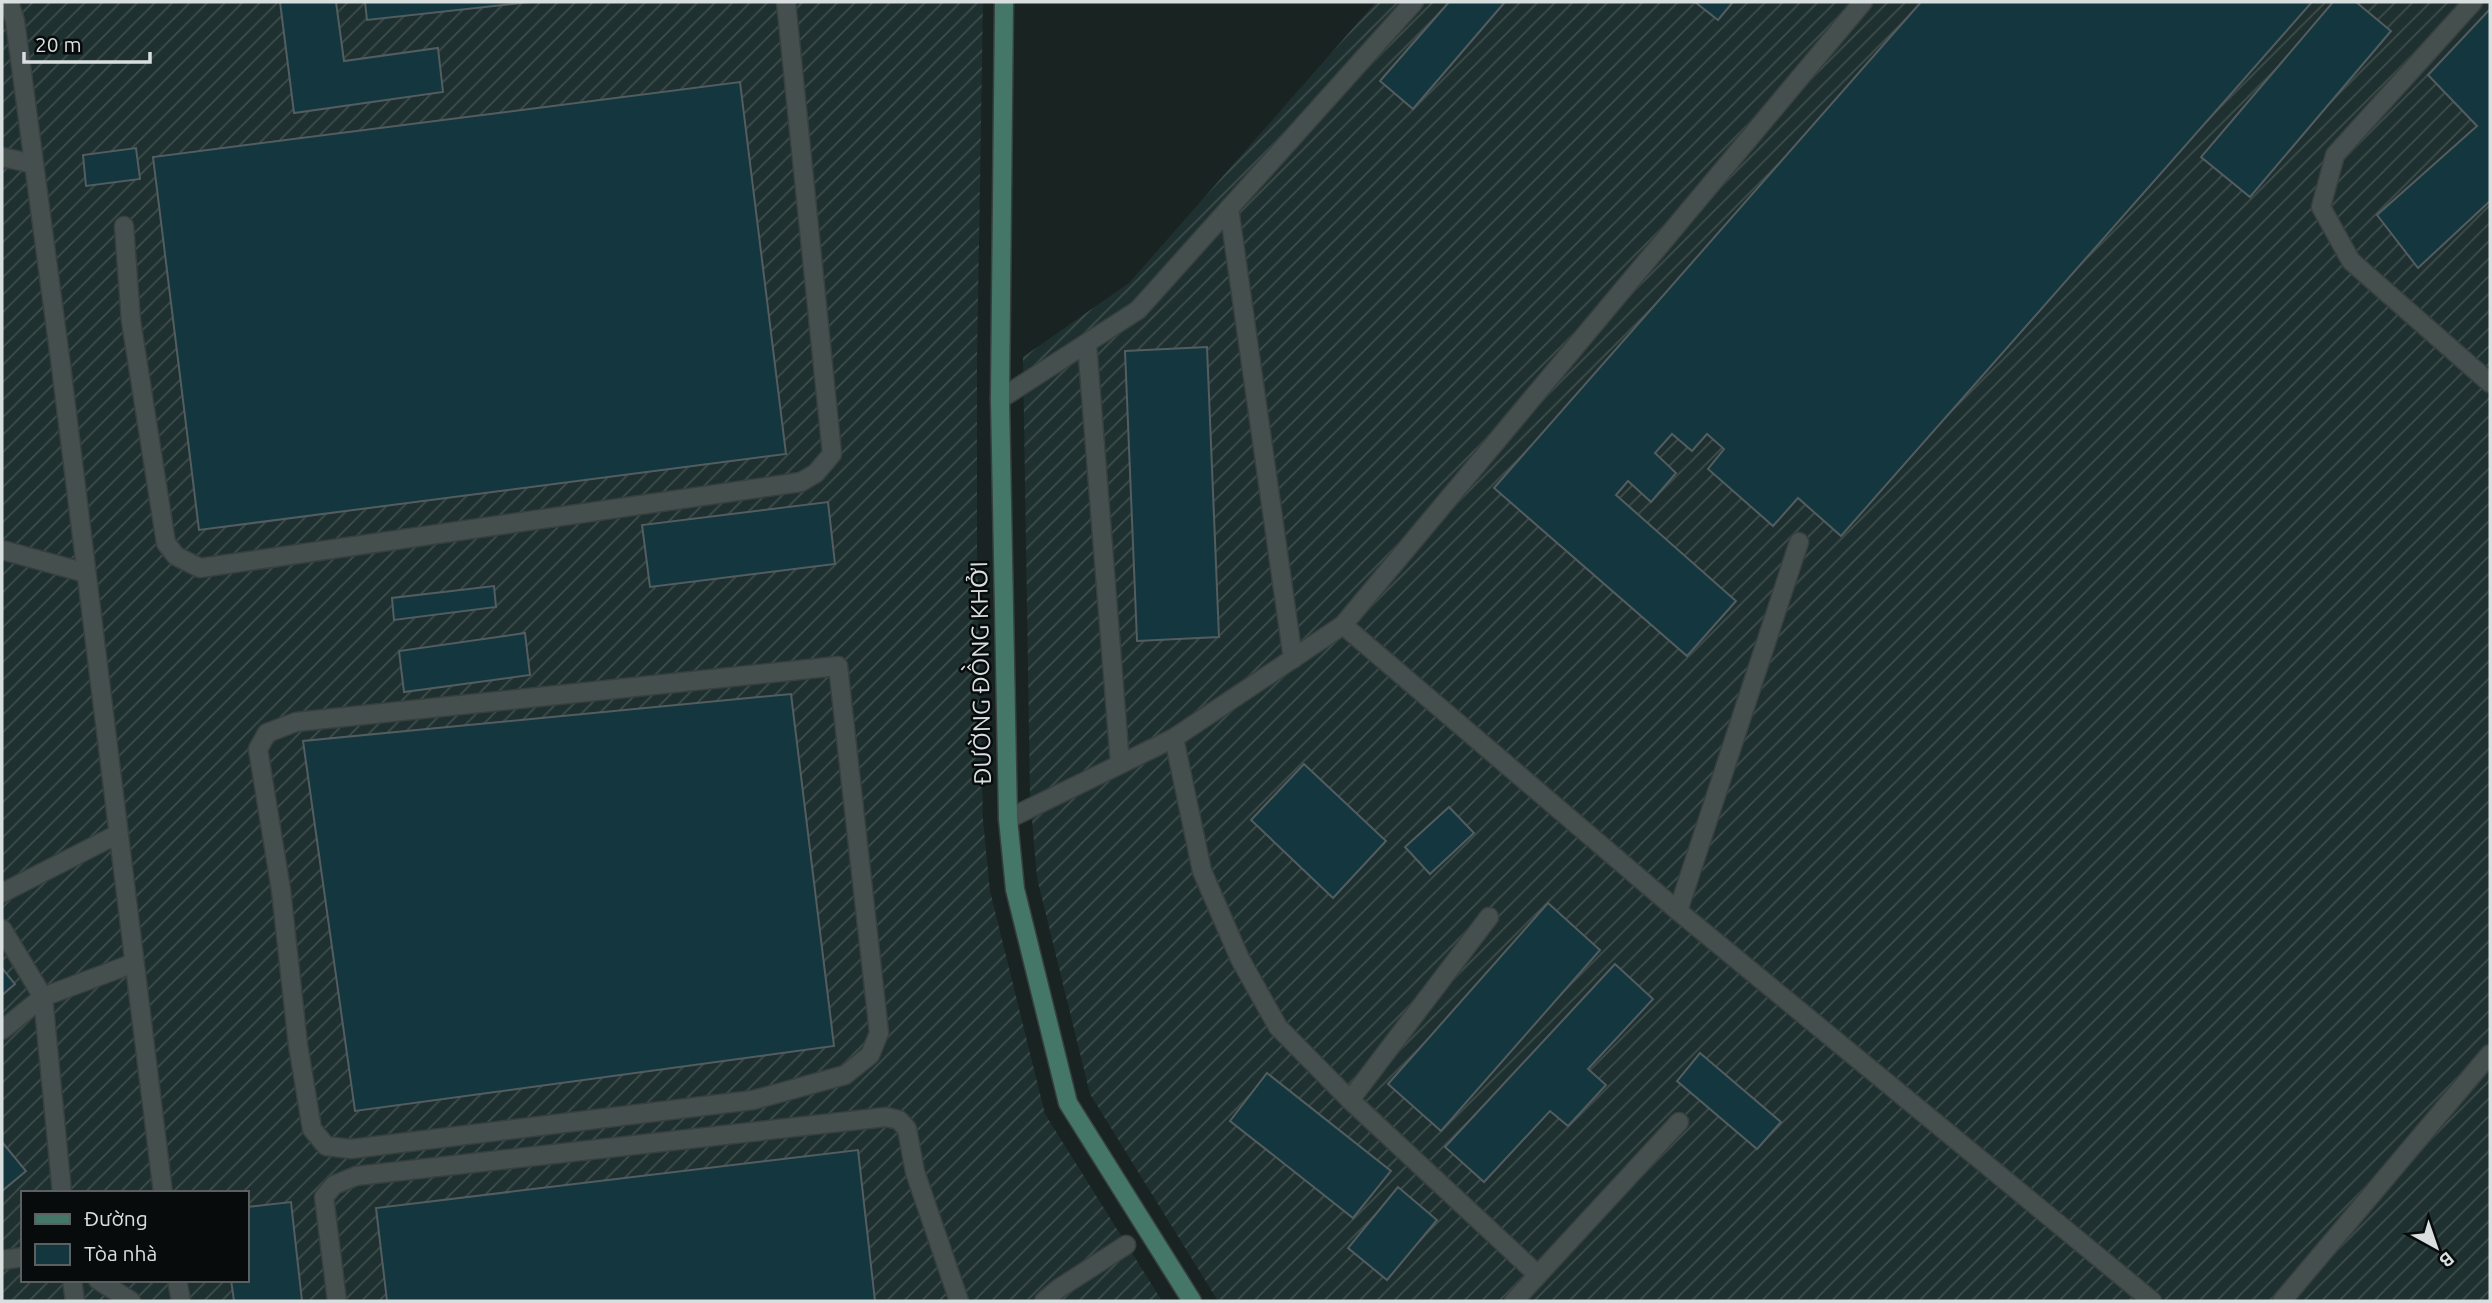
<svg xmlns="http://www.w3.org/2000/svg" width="2492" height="1303" viewBox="0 0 2492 1303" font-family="Ubuntu,sans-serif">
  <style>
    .industrial { fill: url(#industrial-furrows); fill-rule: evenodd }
    .building { fill: #14373f; stroke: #535d60; stroke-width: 2 }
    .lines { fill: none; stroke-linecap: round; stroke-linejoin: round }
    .service-casing { stroke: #383f3f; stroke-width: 21 }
    .secondary-casing { stroke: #383f3f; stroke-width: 21 }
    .service { stroke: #454f4e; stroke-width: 18 }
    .secondary { stroke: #447768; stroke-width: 18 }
    .labels { text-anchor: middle; stroke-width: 5; stroke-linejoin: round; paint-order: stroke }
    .street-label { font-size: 24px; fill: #d9dfdf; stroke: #070b0b }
  </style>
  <defs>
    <pattern id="industrial-furrows" width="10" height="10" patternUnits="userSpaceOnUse" patternTransform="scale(1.75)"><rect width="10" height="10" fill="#1e302f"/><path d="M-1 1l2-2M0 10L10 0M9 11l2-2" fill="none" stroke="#3e4e4d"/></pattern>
  </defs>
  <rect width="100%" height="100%" fill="#192322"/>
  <g class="industrial">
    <path d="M 2,2 L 983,2 L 977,361 L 977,551 L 983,820 L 990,891 L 1045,1114 L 1162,1301 L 2,1301 ZM 23,1193 L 247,1193 L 247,1280 L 23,1280 Z"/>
    <polygon points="1376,2 2490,2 2490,1301 1218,1301 1090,1094 1037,878 1030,796 1023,357 1129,283"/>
  </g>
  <g class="building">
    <polygon points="280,2 336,2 344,61 438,48 443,92 294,113"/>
    <polygon points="365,2 530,2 367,20"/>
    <polygon points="1449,2 1505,2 1413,109 1380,81"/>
    <polygon points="1695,2 1733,2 1718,20"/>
    <polygon points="1921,2 2312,2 1841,536 1798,498 1773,526 1708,469 1724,449 1707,434 1692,451 1672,434 1655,453 1676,473 1651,502 1628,481 1616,495 1736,601 1687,656 1494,488"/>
    <polygon points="2333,2 2356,2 2391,31 2250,197 2201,157"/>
    <polygon points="2490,9 2490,201 2418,268 2377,215 2477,126 2428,75"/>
    <polygon points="740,82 786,454 199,530 153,157"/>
    <polygon points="136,148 140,179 86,186 83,155"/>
    <polygon points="1207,347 1219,637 1137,641 1125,351"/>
    <polygon points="828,502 835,564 650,587 642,525"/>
    <polygon points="494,586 496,607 394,620 392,598"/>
    <polygon points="525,633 530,675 404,692 399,651"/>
    <polygon points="791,694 834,1046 355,1111 303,741"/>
    <polygon points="1304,764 1386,841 1333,898 1251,820"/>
    <polygon points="1449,807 1474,833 1430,874 1405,847"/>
    <polygon points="1548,903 1600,950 1441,1131 1388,1084"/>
    <polygon points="1615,964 1653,999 1588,1069 1606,1085 1568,1126 1550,1111 1484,1182 1445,1147"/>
    <polygon points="2,968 15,984 2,995"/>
    <polygon points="1700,1053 1781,1122 1757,1149 1677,1081"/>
    <polygon points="1267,1073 1391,1171 1353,1218 1230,1121"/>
    <polygon points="2,1142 26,1171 2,1191"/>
    <polygon points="858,1150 875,1301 387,1301 376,1208"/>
    <polygon points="1398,1187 1437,1220 1387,1280 1348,1248"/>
    <polygon points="291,1202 302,1301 234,1301 231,1280 247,1280 247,1207"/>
  </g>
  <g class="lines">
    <g class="service-casing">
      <g id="service">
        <polyline points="9,2 15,21 61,366 163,1193"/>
        <polyline points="2473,2 2335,155 2321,207 2351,261 2490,383"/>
        <polyline points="2,157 34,164"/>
        <polyline points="1229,208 1293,659"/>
        <polyline points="124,226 131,321 166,543 176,556 200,568 801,482 816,473 832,454 786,2"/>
        <polyline points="1087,344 1120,764"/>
        <polyline points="1000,399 1138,310 1414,2"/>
        <polyline points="2,550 86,573"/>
        <polyline points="1343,625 1678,911 2152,1301"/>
        <polygon points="838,666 879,1033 870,1055 845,1075 753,1100 351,1149 326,1146 312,1129 298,1045 281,890 258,749 267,733 296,722"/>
        <polyline points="1174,738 1202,871 1240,959 1278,1027 1350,1100 1538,1275"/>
        <polyline points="1008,819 1174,738 1343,625 1863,2"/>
        <polyline points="2,893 118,834"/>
        <polyline points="1678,911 1799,542"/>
        <polyline points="2,929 43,997 62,1193"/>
        <polyline points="2,1030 43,997 134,963"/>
        <polyline points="1350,1100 1489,917"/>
        <polyline points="2,1260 23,1257"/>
        <polyline points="72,1280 75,1301"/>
        <polyline points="98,1280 131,1301"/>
        <polyline points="177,1280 181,1301"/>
        <polyline points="337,1301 324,1197 334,1185 356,1176 886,1117 899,1120 907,1129 915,1172 959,1301"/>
        <polyline points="1044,1301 1058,1289 1126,1245"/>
        <polyline points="1514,1301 1679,1122"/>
        <polyline points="2282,1301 2490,1054"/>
      </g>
    </g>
    <g class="secondary-casing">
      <polyline id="secondary" points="1004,2 1000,399 1008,819 1015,889 1068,1103 1192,1301"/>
    </g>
    <use href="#service" class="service"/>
    <use href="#secondary" class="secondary"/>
  </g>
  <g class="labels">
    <g class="street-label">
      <text transform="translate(981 673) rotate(-91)" y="8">ĐƯỜNG ĐỒNG KHỞI</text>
    </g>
  </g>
  <rect width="2492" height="1303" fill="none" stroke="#d9dfdf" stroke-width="7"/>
  <rect x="21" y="1191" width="228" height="91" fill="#070b0b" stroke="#5b6060" stroke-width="2"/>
  <rect x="35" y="1214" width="35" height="10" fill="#447768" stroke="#5b6060" stroke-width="2"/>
  <text x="84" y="1226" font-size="21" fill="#d9dfdf">Đường</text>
  <rect x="35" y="1244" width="35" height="21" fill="#14373f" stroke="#5b6060" stroke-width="2"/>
  <text x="84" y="1261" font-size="21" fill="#d9dfdf">Tòa nhà</text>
  <g transform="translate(2436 1247) rotate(140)" stroke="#070b0b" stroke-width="5" paint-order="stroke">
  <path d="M0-5L12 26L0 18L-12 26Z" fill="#d9dfdf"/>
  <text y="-10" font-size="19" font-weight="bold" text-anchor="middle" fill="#d9dfdf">B</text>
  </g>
  <path d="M24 52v10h126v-10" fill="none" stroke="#d9dfdf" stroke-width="3.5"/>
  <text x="35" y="52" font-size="21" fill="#d9dfdf" stroke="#070b0b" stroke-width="5" paint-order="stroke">20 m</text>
</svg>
